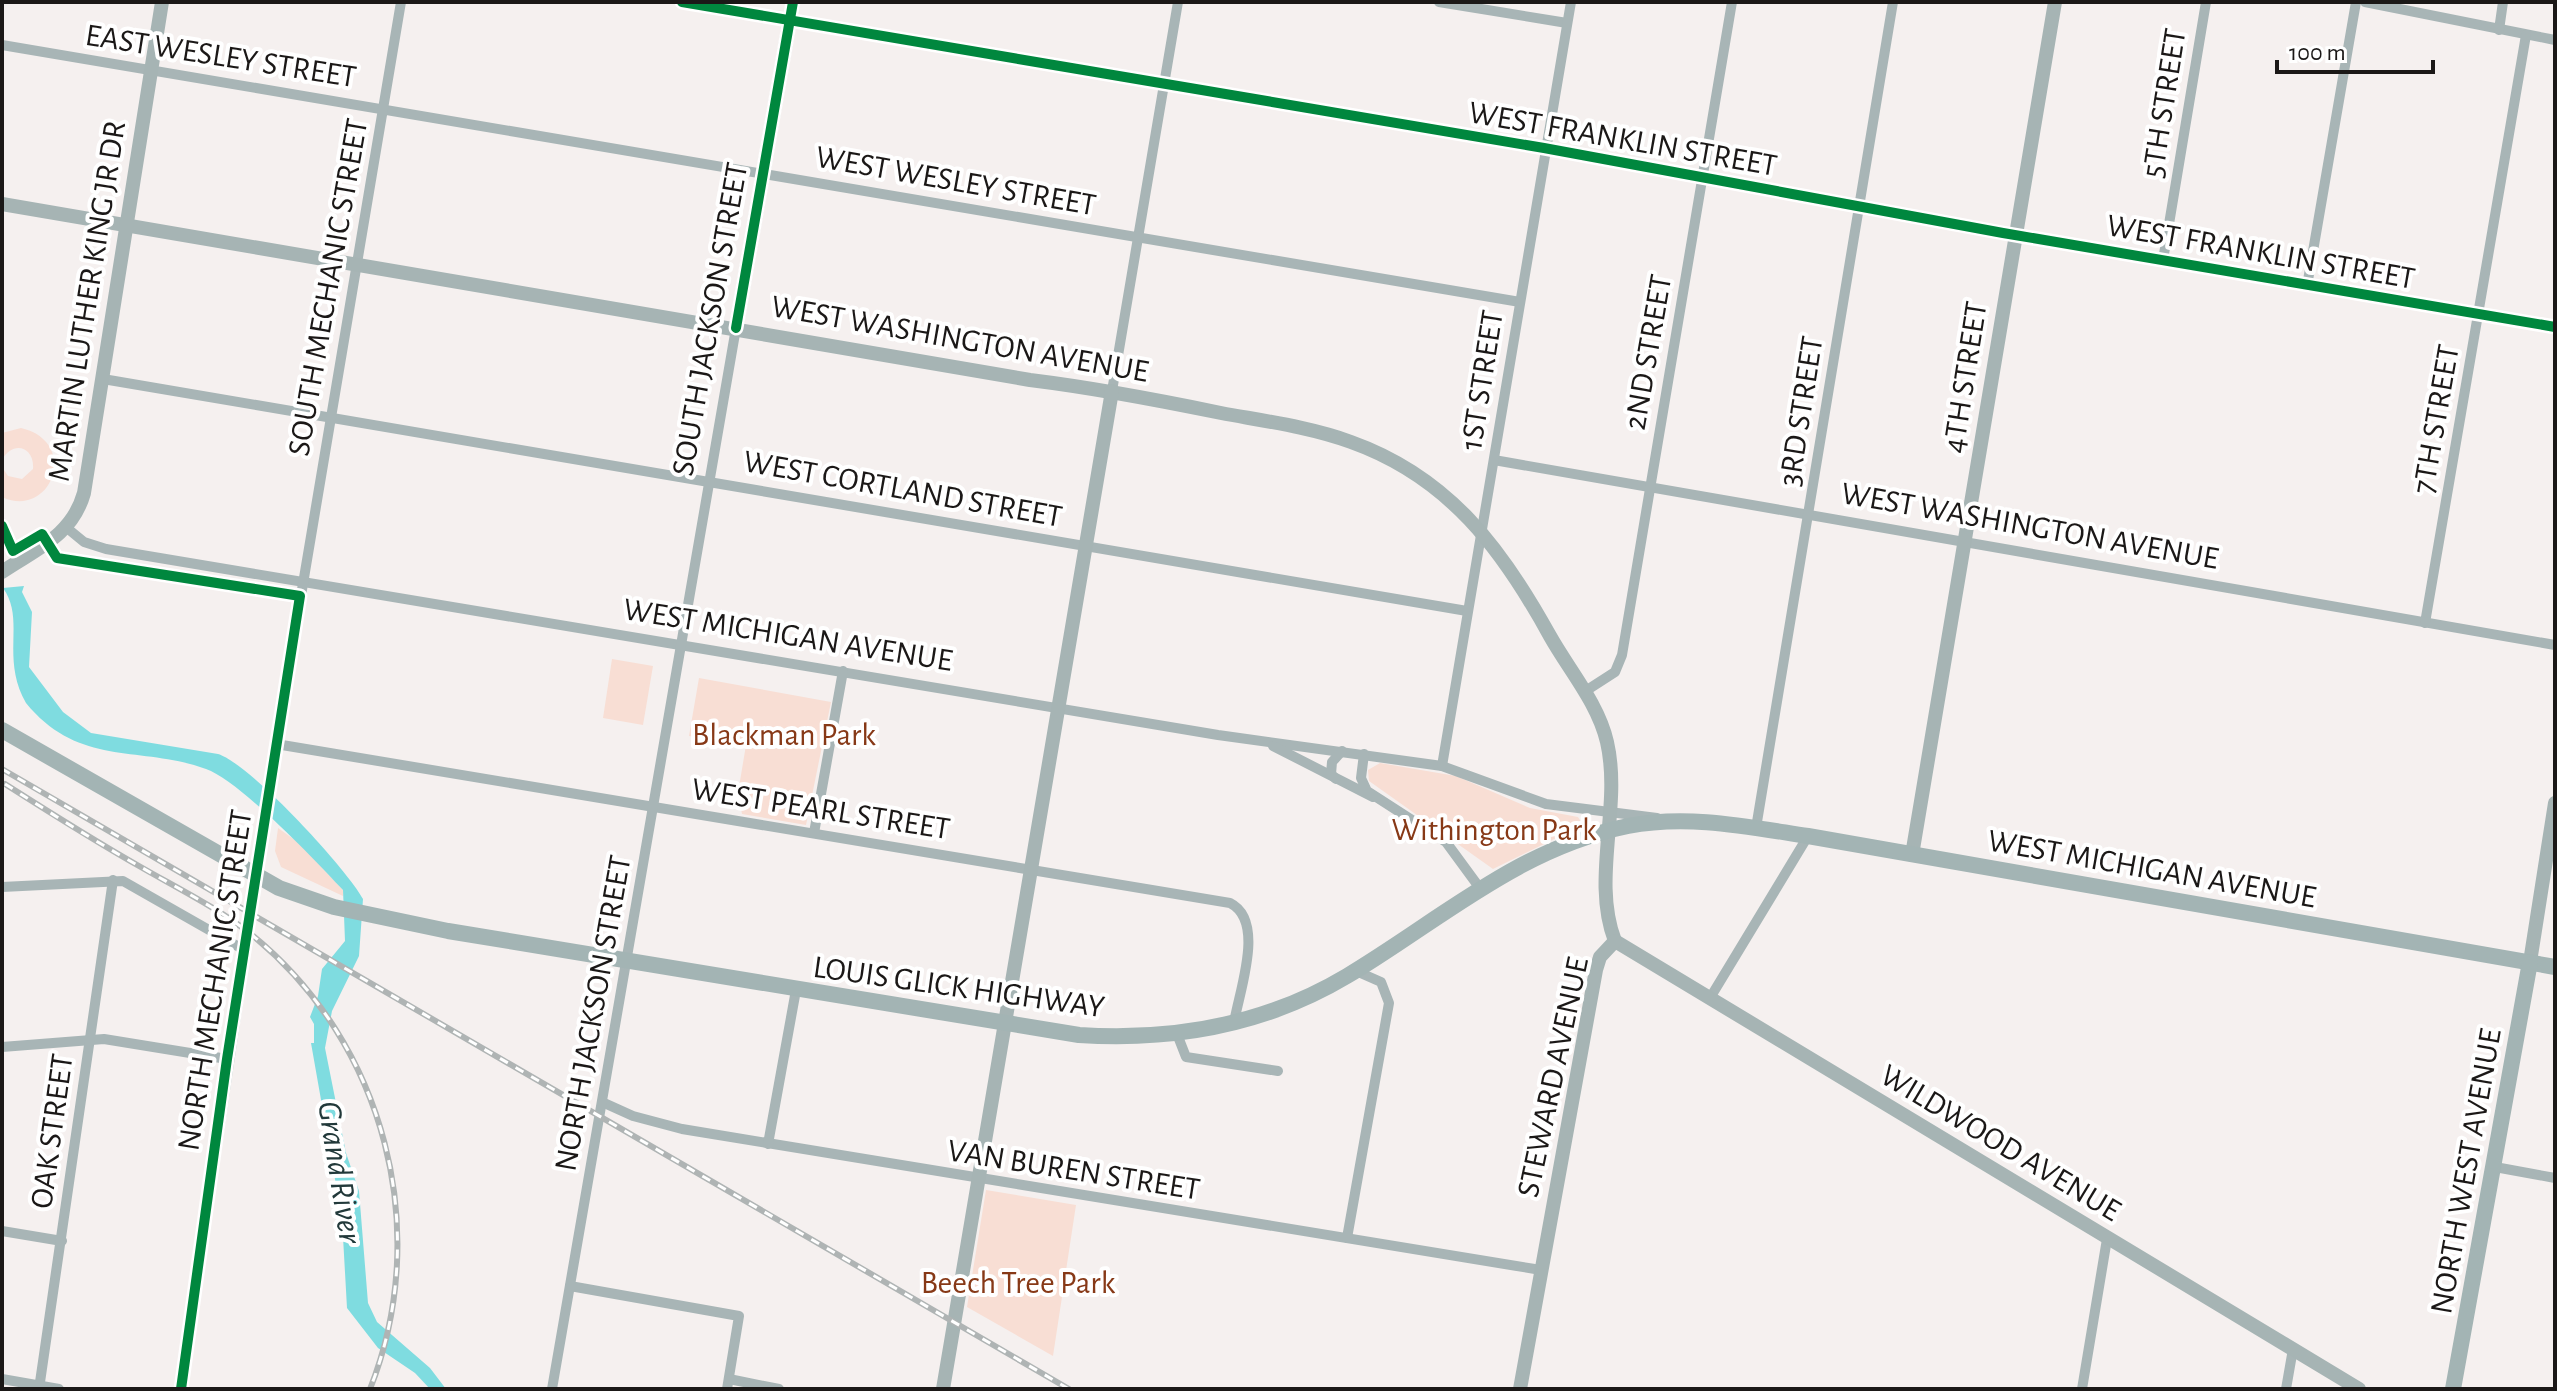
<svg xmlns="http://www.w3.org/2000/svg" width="2557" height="1391" viewBox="0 0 2557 1391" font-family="'Alegreya Sans',sans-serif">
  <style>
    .green { fill: #f8ded4 }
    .water { fill: #7fdce0 }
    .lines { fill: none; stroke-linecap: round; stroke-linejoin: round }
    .street { stroke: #a8b5b6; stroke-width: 10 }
    .secondary { stroke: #a6b4b4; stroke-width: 14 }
    .primary { stroke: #a3b4b4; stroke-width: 16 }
    .rail-casing { stroke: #afb4b4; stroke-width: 6 }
    .rail { stroke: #fff; stroke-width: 3; stroke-dasharray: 9; stroke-linecap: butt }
    .cycleway-casing { stroke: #fff; stroke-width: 15 }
    .cycleway { stroke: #00873e; stroke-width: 10 }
    .labels { text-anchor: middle; stroke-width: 8; stroke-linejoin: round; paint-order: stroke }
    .street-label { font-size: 32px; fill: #1b1817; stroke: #fff }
    .park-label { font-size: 32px; fill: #873917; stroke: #fff }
    .water-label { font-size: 34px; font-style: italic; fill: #22393a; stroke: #fff }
  </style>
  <rect width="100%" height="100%" fill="#f5f0ef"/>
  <g class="green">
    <path d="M 21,428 C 81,442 51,520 2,497 L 2,467 L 8,476 L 22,479 L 33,469 C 35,446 12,440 2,460 L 2,433 Z"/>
    <polygon points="612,659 653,666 643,725 603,718"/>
    <polygon points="699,678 831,702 806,825 742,814 738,793 746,745 689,736"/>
    <polygon points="1380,763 1456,776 1530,808 1578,817 1583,825 1493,869 1369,781 1368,770"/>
    <polygon points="278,828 299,843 343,890 343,896 281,867 275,851"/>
    <polygon points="986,1190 1076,1205 1053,1356 967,1307"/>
  </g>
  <path class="water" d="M 24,586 L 22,592 L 32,612 L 29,667 L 63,712 L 91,733 L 218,754 C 249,763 346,868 363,899 L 359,956 L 332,1011 L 325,1048 L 346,1153 L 359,1191 L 368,1303 L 377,1322 L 430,1368 L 446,1389 L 430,1389 L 415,1373 L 378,1348 L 347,1308 L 342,1219 L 311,1043 L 314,1043 L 314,1024 L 310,1017 L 318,996 L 322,969 L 345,941 L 343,890 C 316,861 240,781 206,769 C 141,745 79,768 26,703 C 0,657 26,620 3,588 Z"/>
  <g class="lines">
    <g class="street">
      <polyline points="682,2 1544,148 2003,233 2555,327"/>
      <polyline points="1439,2 1567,23"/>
      <polyline points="2365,2 2555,40"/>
      <polyline points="2499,30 2503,2"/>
      <polyline points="2,45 1520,302"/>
      <polyline points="2163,260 2206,2"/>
      <polyline points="2307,286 2356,2"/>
      <polyline points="103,379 1467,611"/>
      <polyline points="1112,391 1178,2"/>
      <polyline points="1494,460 2555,645"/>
      <polyline points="67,528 84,542 106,549 1218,735 1442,766 1546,804 1657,818"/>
      <polyline points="2425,623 2526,35"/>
      <polyline points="1584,692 1615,672 1622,655 1732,2"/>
      <path d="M 276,744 L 1230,903 C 1266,921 1239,991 1234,1023"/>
      <polyline points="1273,746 1373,797"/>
      <polyline points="1364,754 1361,778 1367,791 1446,842 1479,887"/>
      <polyline points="1442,766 1571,2"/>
      <polyline points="1336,779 1331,774 1332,762 1342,751"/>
      <polyline points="1756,828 1893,2"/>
      <polyline points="814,833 843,671"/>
      <polyline points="2,887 123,881 246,951"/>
      <polyline points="1710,998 1808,836"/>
      <polyline points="1177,1034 1186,1057 1278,1071"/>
      <polyline points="2,1047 104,1039 227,1059"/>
      <polyline points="602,1102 633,1116 682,1129 1541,1270"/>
      <polyline points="768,1144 796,990"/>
      <polyline points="2495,1167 2555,1178"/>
      <polyline points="2,1231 62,1241"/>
      <polyline points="1347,1238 1389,1003 1381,982 1356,971"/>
      <polyline points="570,1286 739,1316 727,1389"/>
      <polyline points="2,1379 59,1389"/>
      <polyline points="729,1379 779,1389"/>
      <polyline points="39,1389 113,880"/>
      <polyline points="181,1389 276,744 401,2"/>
      <polyline points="552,1389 736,328"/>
      <polyline points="2082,1389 2107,1239"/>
      <polyline points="2286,1389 2293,1349"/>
    </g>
    <g class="secondary">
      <path d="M 2,204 L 1030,380 C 1095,388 1158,400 1221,413 C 1264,421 1310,427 1351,442 C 1449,477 1502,549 1550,636 C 1569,670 1598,703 1607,742 C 1622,807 1591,879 1615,941"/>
      <polyline points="736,328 793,2"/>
      <path d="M 2,572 C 36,549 72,536 84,493 L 162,2"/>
      <polyline points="1912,855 2055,2"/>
      <polyline points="1615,941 2359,1389"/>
      <polyline points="2530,962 2555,803"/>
      <polyline points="943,1389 1112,391"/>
      <polyline points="1520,1389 1596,970 1600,957 1615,941"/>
    </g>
    <g class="primary">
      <path d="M 2,730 L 279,888 L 334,907 L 448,931 L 1079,1035 C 1172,1041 1265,1025 1347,976 C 1439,921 1519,848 1628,826 C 1688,814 1749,827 1808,836 L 2555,967"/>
      <polyline points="2453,1389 2530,962"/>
    </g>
    <g class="rail-casing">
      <g id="rail">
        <polyline points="2,769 1069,1389"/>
        <path d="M 5,784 C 49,812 93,840 139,866 C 177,888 218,908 252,935 C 385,1043 433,1230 370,1389"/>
      </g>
    </g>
    <use href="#rail" class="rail"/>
    <g class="cycleway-casing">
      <g id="cycleway">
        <polyline points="682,2 1544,148 2003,233 2555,327"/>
        <polyline points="736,328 793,2"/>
        <polyline points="2,526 13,551 42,534 57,558 300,596 227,1059 181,1389"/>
      </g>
    </g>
    <use href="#cycleway" class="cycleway"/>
  </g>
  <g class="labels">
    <g class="street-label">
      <text transform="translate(221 55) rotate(9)" y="11">EAST WESLEY STREET</text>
      <text transform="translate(2163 103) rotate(-81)" y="11">5TH STREET</text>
      <text transform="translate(1623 138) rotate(10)" y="11">WEST FRANKLIN STREET</text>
      <text transform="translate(956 180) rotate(10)" y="11">WEST WESLEY STREET</text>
      <text transform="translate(2261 251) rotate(10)" y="11">WEST FRANKLIN STREET</text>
      <text transform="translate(327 287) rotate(-80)" y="11">SOUTH MECHANIC STREET</text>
      <text transform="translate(86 301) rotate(-81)" y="11">MARTIN LUTHER KING JR DR</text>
      <text transform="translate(709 319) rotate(-80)" y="11">SOUTH JACKSON STREET</text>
      <text transform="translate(960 338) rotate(10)" y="11">WEST WASHINGTON AVENUE</text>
      <text transform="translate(1647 352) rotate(-80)" y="11">2ND STREET</text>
      <text transform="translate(1964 377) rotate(-81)" y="11">4TH STREET</text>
      <text transform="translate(1481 380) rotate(-81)" y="11">1ST STREET</text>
      <text transform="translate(1800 411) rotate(-81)" y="11">3RD STREET</text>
      <text transform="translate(2435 419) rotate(-80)" y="11">7TH STREET</text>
      <text transform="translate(903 488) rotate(10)" y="11">WEST CORTLAND STREET</text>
      <text transform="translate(2030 525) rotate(10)" y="11">WEST WASHINGTON AVENUE</text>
      <text transform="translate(788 634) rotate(9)" y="11">WEST MICHIGAN AVENUE</text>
      <text transform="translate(821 808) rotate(9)" y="11">WEST PEARL STREET</text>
      <text transform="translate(2152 868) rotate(10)" y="11">WEST MICHIGAN AVENUE</text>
      <text transform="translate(214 980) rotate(-81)" y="11">NORTH MECHANIC STREET</text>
      <text transform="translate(959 986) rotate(8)" y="11">LOUIS GLICK HIGHWAY</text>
      <text transform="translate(592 1013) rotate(-80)" y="11">NORTH JACKSON STREET</text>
      <text transform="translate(1552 1077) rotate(-78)" y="11">STEWARD AVENUE</text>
      <text transform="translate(51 1131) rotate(-82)" y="11">OAK STREET</text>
      <text transform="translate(2001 1142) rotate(31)" y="11">WILDWOOD AVENUE</text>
      <text transform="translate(1074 1169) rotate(9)" y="11">VAN BUREN STREET</text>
      <text transform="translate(2465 1171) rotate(-80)" y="11">NORTH WEST AVENUE</text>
    </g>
    <g class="park-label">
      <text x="784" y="745">Blackman Park</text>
      <text x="1494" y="840">Withington Park</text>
      <text x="1018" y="1293">Beech Tree Park</text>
    </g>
    <g class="water-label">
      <text transform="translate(341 1172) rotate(81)" y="12">Grand River</text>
    </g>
  </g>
  <rect width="2557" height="1391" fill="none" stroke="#1b1817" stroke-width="8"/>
  <path d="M2277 60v12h156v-12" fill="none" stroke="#1b1817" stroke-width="4"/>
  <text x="2289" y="60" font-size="24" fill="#1b1817" stroke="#ffffff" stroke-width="6" paint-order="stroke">100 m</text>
</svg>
